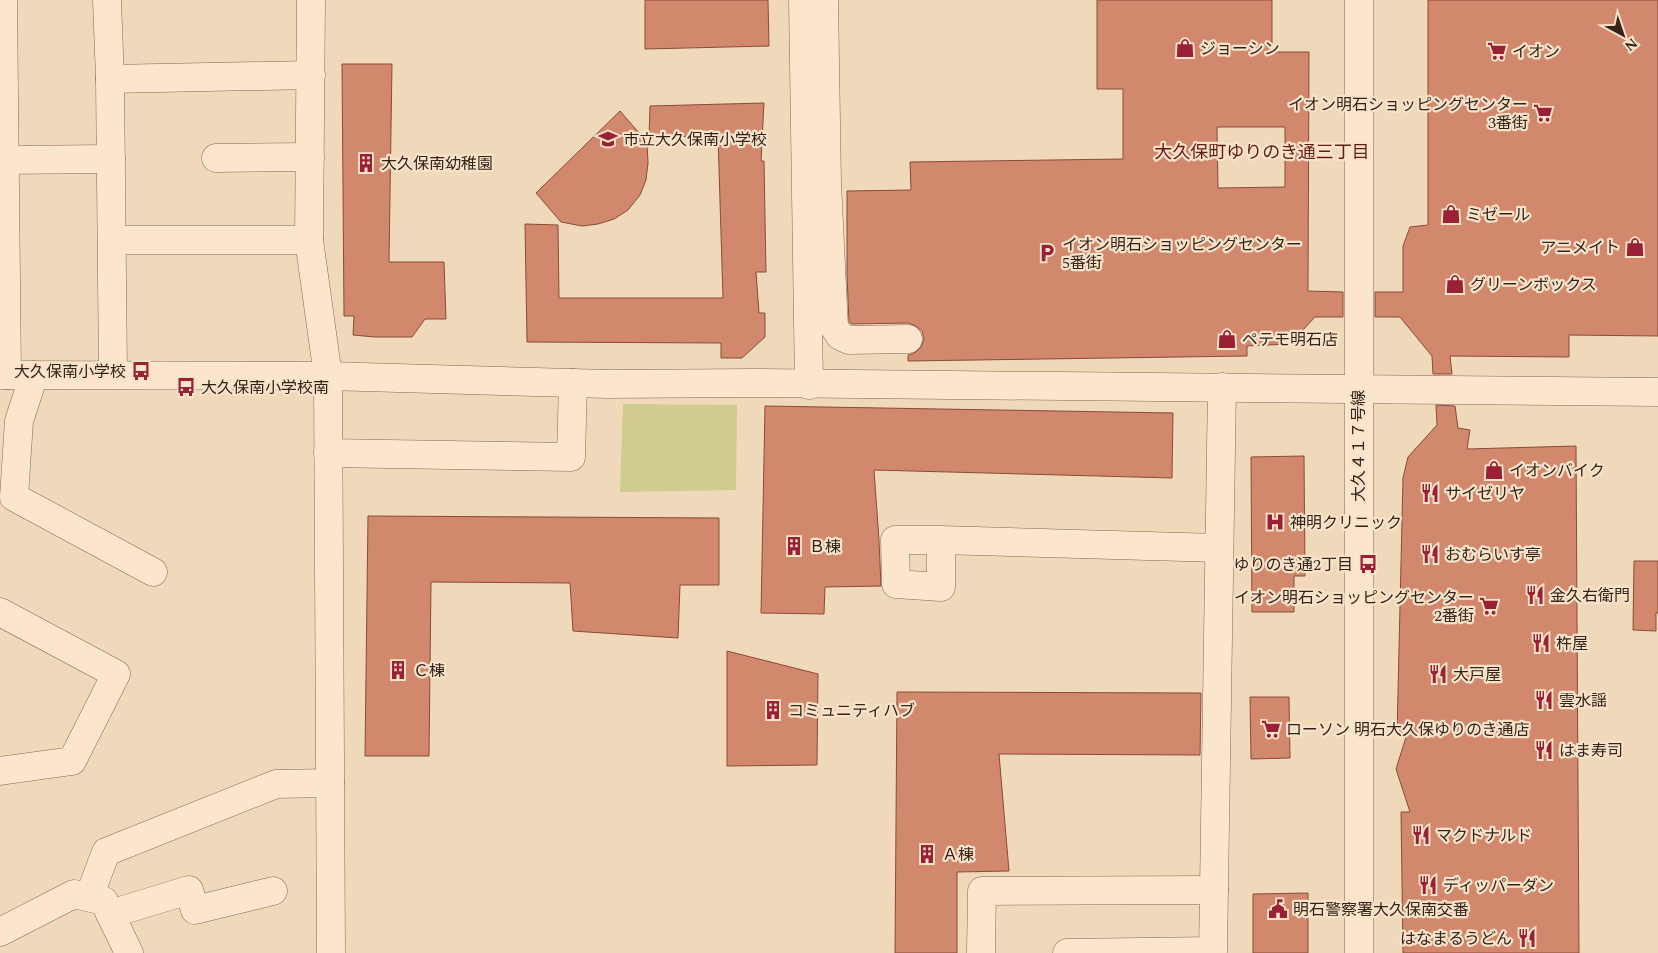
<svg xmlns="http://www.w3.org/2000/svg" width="1658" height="953" viewBox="0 0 1658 953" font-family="Spectral,'Noto Sans JP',serif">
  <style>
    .green { fill: #cecc8e }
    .building { fill: #d1886d; stroke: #884c38; fill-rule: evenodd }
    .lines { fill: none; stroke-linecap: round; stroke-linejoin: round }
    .minor-casing { stroke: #876753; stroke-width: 29 }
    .minor { stroke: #fbe6cd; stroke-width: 28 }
    .labels { text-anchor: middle; stroke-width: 4.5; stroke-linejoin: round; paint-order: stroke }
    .poi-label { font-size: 16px; fill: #352319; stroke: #f7e3ca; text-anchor: start }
    .street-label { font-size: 16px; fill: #352319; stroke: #f7e3ca }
    .neighbourhood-label { font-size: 18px; fill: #641b16; stroke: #f7e3ca }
  </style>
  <rect width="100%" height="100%" fill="#f0d8ba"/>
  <polygon class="green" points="623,404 737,405 736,490 620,492"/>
  <g class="building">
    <polygon points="645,0 768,0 769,46 645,49"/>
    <path d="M 1097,0 L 1272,0 L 1272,52 L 1309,52 L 1308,291 L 1343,292 L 1343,317 L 1315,317 L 1290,344 L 1247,346 L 1247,356 L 908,361 L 908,355 L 916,352 L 921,347 L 924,339 L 922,331 L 916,326 L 908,323 L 852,324 L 849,322 L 847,275 L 847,191 L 911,190 L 910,162 L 1123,159 L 1123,89 L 1097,89 ZM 1217,127 L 1285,127 L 1285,187 L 1218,188 Z"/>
    <polygon points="1428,0 1658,0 1658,336 1569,335 1569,357 1450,356 1452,374 1433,374 1432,356 1400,317 1375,317 1375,292 1403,292 1403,246 1410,227 1428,225"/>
    <polygon points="342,64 392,64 389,262 444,262 446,319 425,319 412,337 375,337 353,335 354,316 344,316"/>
    <polygon points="764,103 761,161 764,161 766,272 756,272 759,313 765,313 765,337 742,358 721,358 721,343 527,342 525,224 558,225 559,298 723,298 718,136 649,137 650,106"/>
    <polygon points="620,111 647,142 648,163 646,180 640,195 628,210 614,219 598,224 582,226 561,222 536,193"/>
    <polygon points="1436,405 1455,406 1458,428 1470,430 1467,449 1576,446 1579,953 1403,953 1401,812 1410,812 1396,769 1407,734 1397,735 1403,478 1408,457 1437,425"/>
    <polygon points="765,406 1173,413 1172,478 874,470 879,540 881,586 825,587 824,614 761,613"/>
    <polygon points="1304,456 1305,576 1294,576 1294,612 1252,612 1251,457"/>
    <polygon points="368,516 719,518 719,585 680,585 678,638 573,631 570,583 431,582 429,756 365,756"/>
    <polygon points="1634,561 1658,561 1658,613 1656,613 1656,631 1633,630"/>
    <polygon points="727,651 818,674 817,765 727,766"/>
    <polygon points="897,692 1201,693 1200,755 999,754 1009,871 957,872 957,953 895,953"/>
    <polygon points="1250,697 1289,697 1290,758 1251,759"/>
    <polygon points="1308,893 1308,953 1253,953 1253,894"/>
  </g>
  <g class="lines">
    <g class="minor-casing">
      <g id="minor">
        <polyline points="3,0 7,375"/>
        <polyline points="107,0 110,79 113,375"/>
        <polyline points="311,0 309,240 328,376 331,953"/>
        <polyline points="803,0 809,385"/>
        <polyline points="824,0 827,183 834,327 840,336 849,340 908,339"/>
        <polyline points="110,79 311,75"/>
        <polyline points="216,158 310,157"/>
        <polyline points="0,160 111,159"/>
        <polyline points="112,240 309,240"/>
        <polyline points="0,375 328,376 608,384 753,383 1658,392"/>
        <polyline points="34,375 19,421 14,497 153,572"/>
        <polyline points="328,453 571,457 573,383"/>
        <polyline points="941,540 941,587 896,584 895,540 941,540 1219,548"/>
        <polyline points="0,612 116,674 72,761 0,771"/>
        <polyline points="89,897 106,852 276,784 330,783"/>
        <polyline points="110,914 189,890 195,910 273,891"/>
        <polyline points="0,932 74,894 104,901 129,953"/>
        <polyline points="981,953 982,891 1214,890"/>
        <polyline points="1067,953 1213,951 1222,387"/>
        <polyline points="1359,953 1359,0"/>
      </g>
    </g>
    <use href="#minor" class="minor"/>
  </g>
  <defs>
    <g id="shop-bare" transform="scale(1.5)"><path d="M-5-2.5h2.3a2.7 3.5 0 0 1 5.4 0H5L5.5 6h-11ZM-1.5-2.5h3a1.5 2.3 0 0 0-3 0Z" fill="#9a2033" stroke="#f7e3ca" stroke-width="2.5" paint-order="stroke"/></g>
    <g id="supermarket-bare" transform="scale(1.5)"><path d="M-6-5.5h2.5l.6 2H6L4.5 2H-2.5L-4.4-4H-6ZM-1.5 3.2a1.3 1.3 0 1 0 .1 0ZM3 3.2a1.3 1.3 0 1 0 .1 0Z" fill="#9a2033" stroke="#f7e3ca" stroke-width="2.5" paint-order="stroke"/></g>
    <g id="school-bare" transform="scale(1.5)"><path d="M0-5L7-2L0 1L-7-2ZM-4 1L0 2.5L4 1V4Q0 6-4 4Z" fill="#9a2033" stroke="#f7e3ca" stroke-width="2.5" paint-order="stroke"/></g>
    <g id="building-bare" transform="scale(1.5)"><path d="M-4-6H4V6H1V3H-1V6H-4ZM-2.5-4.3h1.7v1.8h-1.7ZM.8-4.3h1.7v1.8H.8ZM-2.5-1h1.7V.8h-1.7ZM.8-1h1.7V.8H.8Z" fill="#9a2033" stroke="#f7e3ca" stroke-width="2.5" paint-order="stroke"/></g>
    <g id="parking-bare" transform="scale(1.5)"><path d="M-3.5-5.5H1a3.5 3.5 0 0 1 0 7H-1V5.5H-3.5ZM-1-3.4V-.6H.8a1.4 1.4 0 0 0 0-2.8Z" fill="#9a2033" stroke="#f7e3ca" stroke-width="2.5" paint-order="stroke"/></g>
    <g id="bus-bare" transform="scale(1.5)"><path d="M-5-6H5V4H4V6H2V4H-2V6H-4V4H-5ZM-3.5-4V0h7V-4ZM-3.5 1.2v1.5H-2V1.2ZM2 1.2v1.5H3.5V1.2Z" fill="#9a2033" stroke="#f7e3ca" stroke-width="2.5" paint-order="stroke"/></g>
    <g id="restaurant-bare" transform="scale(1.5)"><path d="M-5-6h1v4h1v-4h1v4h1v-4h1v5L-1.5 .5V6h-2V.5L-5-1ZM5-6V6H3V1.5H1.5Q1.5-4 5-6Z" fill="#9a2033" stroke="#f7e3ca" stroke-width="2.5" paint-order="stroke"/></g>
    <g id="hospital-bare" transform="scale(1.5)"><path d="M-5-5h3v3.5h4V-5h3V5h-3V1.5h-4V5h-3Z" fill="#9a2033" stroke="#f7e3ca" stroke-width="2.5" paint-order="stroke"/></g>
    <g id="civic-bare" transform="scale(1.5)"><path d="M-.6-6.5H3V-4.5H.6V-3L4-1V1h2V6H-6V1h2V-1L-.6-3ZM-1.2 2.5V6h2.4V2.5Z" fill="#9a2033" stroke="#f7e3ca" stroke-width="2.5" paint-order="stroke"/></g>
  </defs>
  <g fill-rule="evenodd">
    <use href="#shop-bare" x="1185" y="48"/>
    <use href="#supermarket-bare" x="1497" y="51"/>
    <use href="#supermarket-bare" x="1543" y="113"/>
    <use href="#school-bare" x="608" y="139"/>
    <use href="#building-bare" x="366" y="163"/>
    <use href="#shop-bare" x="1451" y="214"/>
    <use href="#shop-bare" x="1635" y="247"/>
    <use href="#parking-bare" x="1047" y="253"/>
    <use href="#shop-bare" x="1455" y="284"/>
    <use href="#shop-bare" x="1227" y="339"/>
    <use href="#bus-bare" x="141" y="371"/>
    <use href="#bus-bare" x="186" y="387"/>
    <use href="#shop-bare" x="1494" y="470"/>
    <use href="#restaurant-bare" x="1430" y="493"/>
    <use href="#hospital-bare" x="1275" y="522"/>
    <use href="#building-bare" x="794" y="546"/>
    <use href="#restaurant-bare" x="1430" y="554"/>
    <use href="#bus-bare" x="1368" y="564"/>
    <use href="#restaurant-bare" x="1535" y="595"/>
    <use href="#supermarket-bare" x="1489" y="606"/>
    <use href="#restaurant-bare" x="1541" y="643"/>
    <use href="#building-bare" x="398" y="670"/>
    <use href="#restaurant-bare" x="1438" y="674"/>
    <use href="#restaurant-bare" x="1544" y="700"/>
    <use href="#building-bare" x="773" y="710"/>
    <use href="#supermarket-bare" x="1271" y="729"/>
    <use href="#restaurant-bare" x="1544" y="750"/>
    <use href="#restaurant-bare" x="1421" y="835"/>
    <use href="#building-bare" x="927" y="854"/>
    <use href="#restaurant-bare" x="1428" y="885"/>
    <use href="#civic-bare" x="1278" y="909"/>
    <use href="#restaurant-bare" x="1527" y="938"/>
  </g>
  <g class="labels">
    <g class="poi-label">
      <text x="1200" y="54">ジョーシン</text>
      <text x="1512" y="57">イオン</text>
      <text x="1528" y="110" text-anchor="end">イオン明石ショッピングセンター<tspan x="1528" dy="18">3番街</tspan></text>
      <text x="623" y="145">市立大久保南小学校</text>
      <text x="381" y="169">大久保南幼稚園</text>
      <text x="1466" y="220">ミゼール</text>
      <text x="1062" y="250">イオン明石ショッピングセンター<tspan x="1062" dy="18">5番街</tspan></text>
      <text x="1620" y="253" text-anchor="end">アニメイト</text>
      <text x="1470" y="290">グリーンボックス</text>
      <text x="1242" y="345">ペテモ明石店</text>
      <text x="126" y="377" text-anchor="end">大久保南小学校</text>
      <text x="201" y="393">大久保南小学校南</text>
      <text x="1509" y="476">イオンバイク</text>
      <text x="1445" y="499">サイゼリヤ</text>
      <text x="1290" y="528">神明クリニック</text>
      <text x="809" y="552">Ｂ棟</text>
      <text x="1445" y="560">おむらいす亭</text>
      <text x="1353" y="570" text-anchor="end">ゆりのき通2丁目</text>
      <text x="1550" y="601">金久右衛門</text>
      <text x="1474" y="603" text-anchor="end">イオン明石ショッピングセンター<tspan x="1474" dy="18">2番街</tspan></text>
      <text x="1556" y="649">杵屋</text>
      <text x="413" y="676">Ｃ棟</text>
      <text x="1453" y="680">大戸屋</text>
      <text x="1559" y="706">雲水謡</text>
      <text x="788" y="716">コミュニティハブ</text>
      <text x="1286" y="735">ローソン 明石大久保ゆりのき通店</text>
      <text x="1559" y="756">はま寿司</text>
      <text x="1436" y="841">マクドナルド</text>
      <text x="942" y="860">Ａ棟</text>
      <text x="1443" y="891">ディッパーダン</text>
      <text x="1293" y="915">明石警察署大久保南交番</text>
      <text x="1512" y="944" text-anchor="end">はなまるうどん</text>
    </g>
    <g class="street-label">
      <text transform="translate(1358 446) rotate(-90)" y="6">大久４１７号線</text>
    </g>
    <g class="neighbourhood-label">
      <text x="1262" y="158">大久保町ゆりのき通三丁目</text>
    </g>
  </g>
  <g transform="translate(1623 35) rotate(140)" stroke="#f7e3ca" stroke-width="4" paint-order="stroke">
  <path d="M0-4L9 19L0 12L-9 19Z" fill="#352319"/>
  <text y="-8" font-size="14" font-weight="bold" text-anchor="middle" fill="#352319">N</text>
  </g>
</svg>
